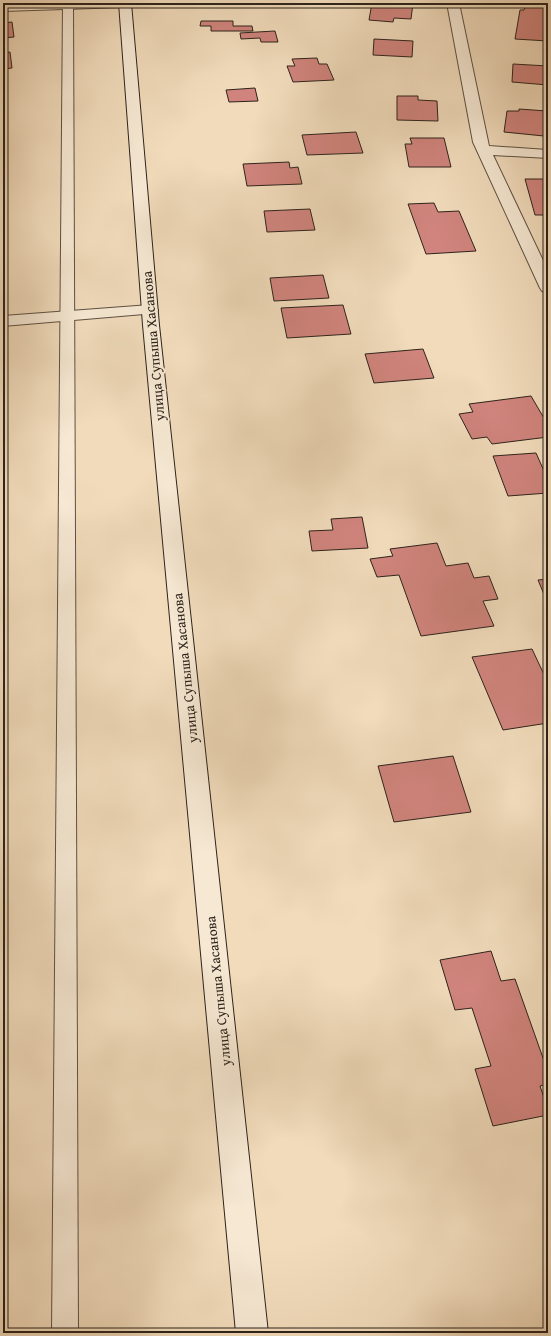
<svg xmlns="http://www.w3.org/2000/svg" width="551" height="1336" viewBox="0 0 551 1336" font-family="'Gentium Book Plus',serif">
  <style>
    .building { fill: #d0847d; stroke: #2d231b }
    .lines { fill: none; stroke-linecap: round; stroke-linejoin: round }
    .lane-casing { stroke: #5e5143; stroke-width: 2 }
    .street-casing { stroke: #5e5143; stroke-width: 2 }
    .secondary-casing { stroke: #2d231b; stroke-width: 2 }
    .lane { fill: #f6e8d3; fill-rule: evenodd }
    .street { fill: #f6e8d3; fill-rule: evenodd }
    .secondary { fill: #f6e8d3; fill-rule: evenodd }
    .labels { text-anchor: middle; stroke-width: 4; stroke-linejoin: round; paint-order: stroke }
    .street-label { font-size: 14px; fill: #2d231b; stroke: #f6e8d3 }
  </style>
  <rect width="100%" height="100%" fill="#f1dbbb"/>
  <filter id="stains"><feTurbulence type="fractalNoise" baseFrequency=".005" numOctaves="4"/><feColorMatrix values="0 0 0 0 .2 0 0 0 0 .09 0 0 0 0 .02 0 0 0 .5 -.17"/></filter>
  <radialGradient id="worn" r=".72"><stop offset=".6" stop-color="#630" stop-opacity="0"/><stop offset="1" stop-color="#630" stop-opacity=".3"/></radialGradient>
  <g class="building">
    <polygon points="372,3 413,3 411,19 394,18 393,22 369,20"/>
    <polygon points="525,6 548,8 548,41 515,39 520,10 524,10"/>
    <polygon points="201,21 233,21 233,26 252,26 253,31 211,31 211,26 200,26"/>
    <polygon points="12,22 14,37 3,38 3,23"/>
    <polygon points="275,31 278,42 261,42 260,38 241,39 240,33"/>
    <polygon points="374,39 413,41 412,57 373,55"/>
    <polygon points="10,52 12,68 3,69 3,53"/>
    <polygon points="317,58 319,64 327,64 334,80 293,82 287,66 295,66 292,59"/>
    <polygon points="513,64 548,66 548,85 512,82"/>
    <polygon points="255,88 258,101 229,102 226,90"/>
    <polygon points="397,96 418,96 418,100 437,101 438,121 397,120"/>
    <polygon points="519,109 547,111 544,136 504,132 507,111 519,111"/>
    <polygon points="356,132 363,153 307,155 302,135"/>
    <polygon points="410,138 444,138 451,167 409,167 405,144 412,144"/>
    <polygon points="289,162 290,168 298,167 302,184 247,186 243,164"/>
    <polygon points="525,179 547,179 548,215 535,215"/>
    <polygon points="434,203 438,212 459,211 476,251 426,254 408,204"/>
    <polygon points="310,209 315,230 267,232 264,211"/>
    <polygon points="323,275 329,298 274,301 270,278"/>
    <polygon points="343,305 351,334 287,338 281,308"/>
    <polygon points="423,349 434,378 374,383 365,354"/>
    <polygon points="531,396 548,425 548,437 492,444 487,437 472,439 459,414 473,412 469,404"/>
    <polygon points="536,453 548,480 548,493 508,496 493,456"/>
    <polygon points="362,517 368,548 312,551 309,531 333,530 331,519"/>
    <polygon points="437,543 446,566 468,563 474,578 489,576 498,599 483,601 494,626 421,636 399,575 377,577 370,559 393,556 390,549"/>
    <polygon points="548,579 548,604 538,580"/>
    <polygon points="532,649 548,683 548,723 503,730 472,657"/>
    <polygon points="453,756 471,812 394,822 378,766"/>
    <polygon points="491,951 501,981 515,979 548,1072 548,1084 540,1086 548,1109 548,1115 493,1126 475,1069 491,1066 472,1008 455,1010 440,960"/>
  </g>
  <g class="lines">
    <g class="lane-casing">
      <polygon id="lane" points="63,3 73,3 78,1333 52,1333"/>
    </g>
    <g class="street-casing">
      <g id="street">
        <polygon points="53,3 130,3 131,4 125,7 3,11 3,5"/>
        <polygon points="447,3 459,3 489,146 548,150 548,158 493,155 548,271 548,293 542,291 540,288 473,142"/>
        <polygon points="150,305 156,307 158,310 156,313 3,326 3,316"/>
      </g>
    </g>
    <g class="secondary-casing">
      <polygon id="secondary" points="119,3 131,3 159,325 268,1333 236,1333 143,325"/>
    </g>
    <use href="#lane" class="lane"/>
    <use href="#street" class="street"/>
    <use href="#secondary" class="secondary"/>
  </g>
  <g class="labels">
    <g class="street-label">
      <text transform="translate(153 346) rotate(-95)" y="5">улица Супыша Хасанова</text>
      <text transform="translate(185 668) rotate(-96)" y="5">улица Супыша Хасанова</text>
      <text transform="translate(218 991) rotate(-96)" y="5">улица Супыша Хасанова</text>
    </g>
  </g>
  <rect width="551" height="1336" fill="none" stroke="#f1dbbb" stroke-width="16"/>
  <rect x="4" y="4" width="543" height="1328" fill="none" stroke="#2d231b" stroke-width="2"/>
  <rect x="8" y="8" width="535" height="1320" fill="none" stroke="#2d231b"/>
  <rect width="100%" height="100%" filter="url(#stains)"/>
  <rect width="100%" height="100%" fill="url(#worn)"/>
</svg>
